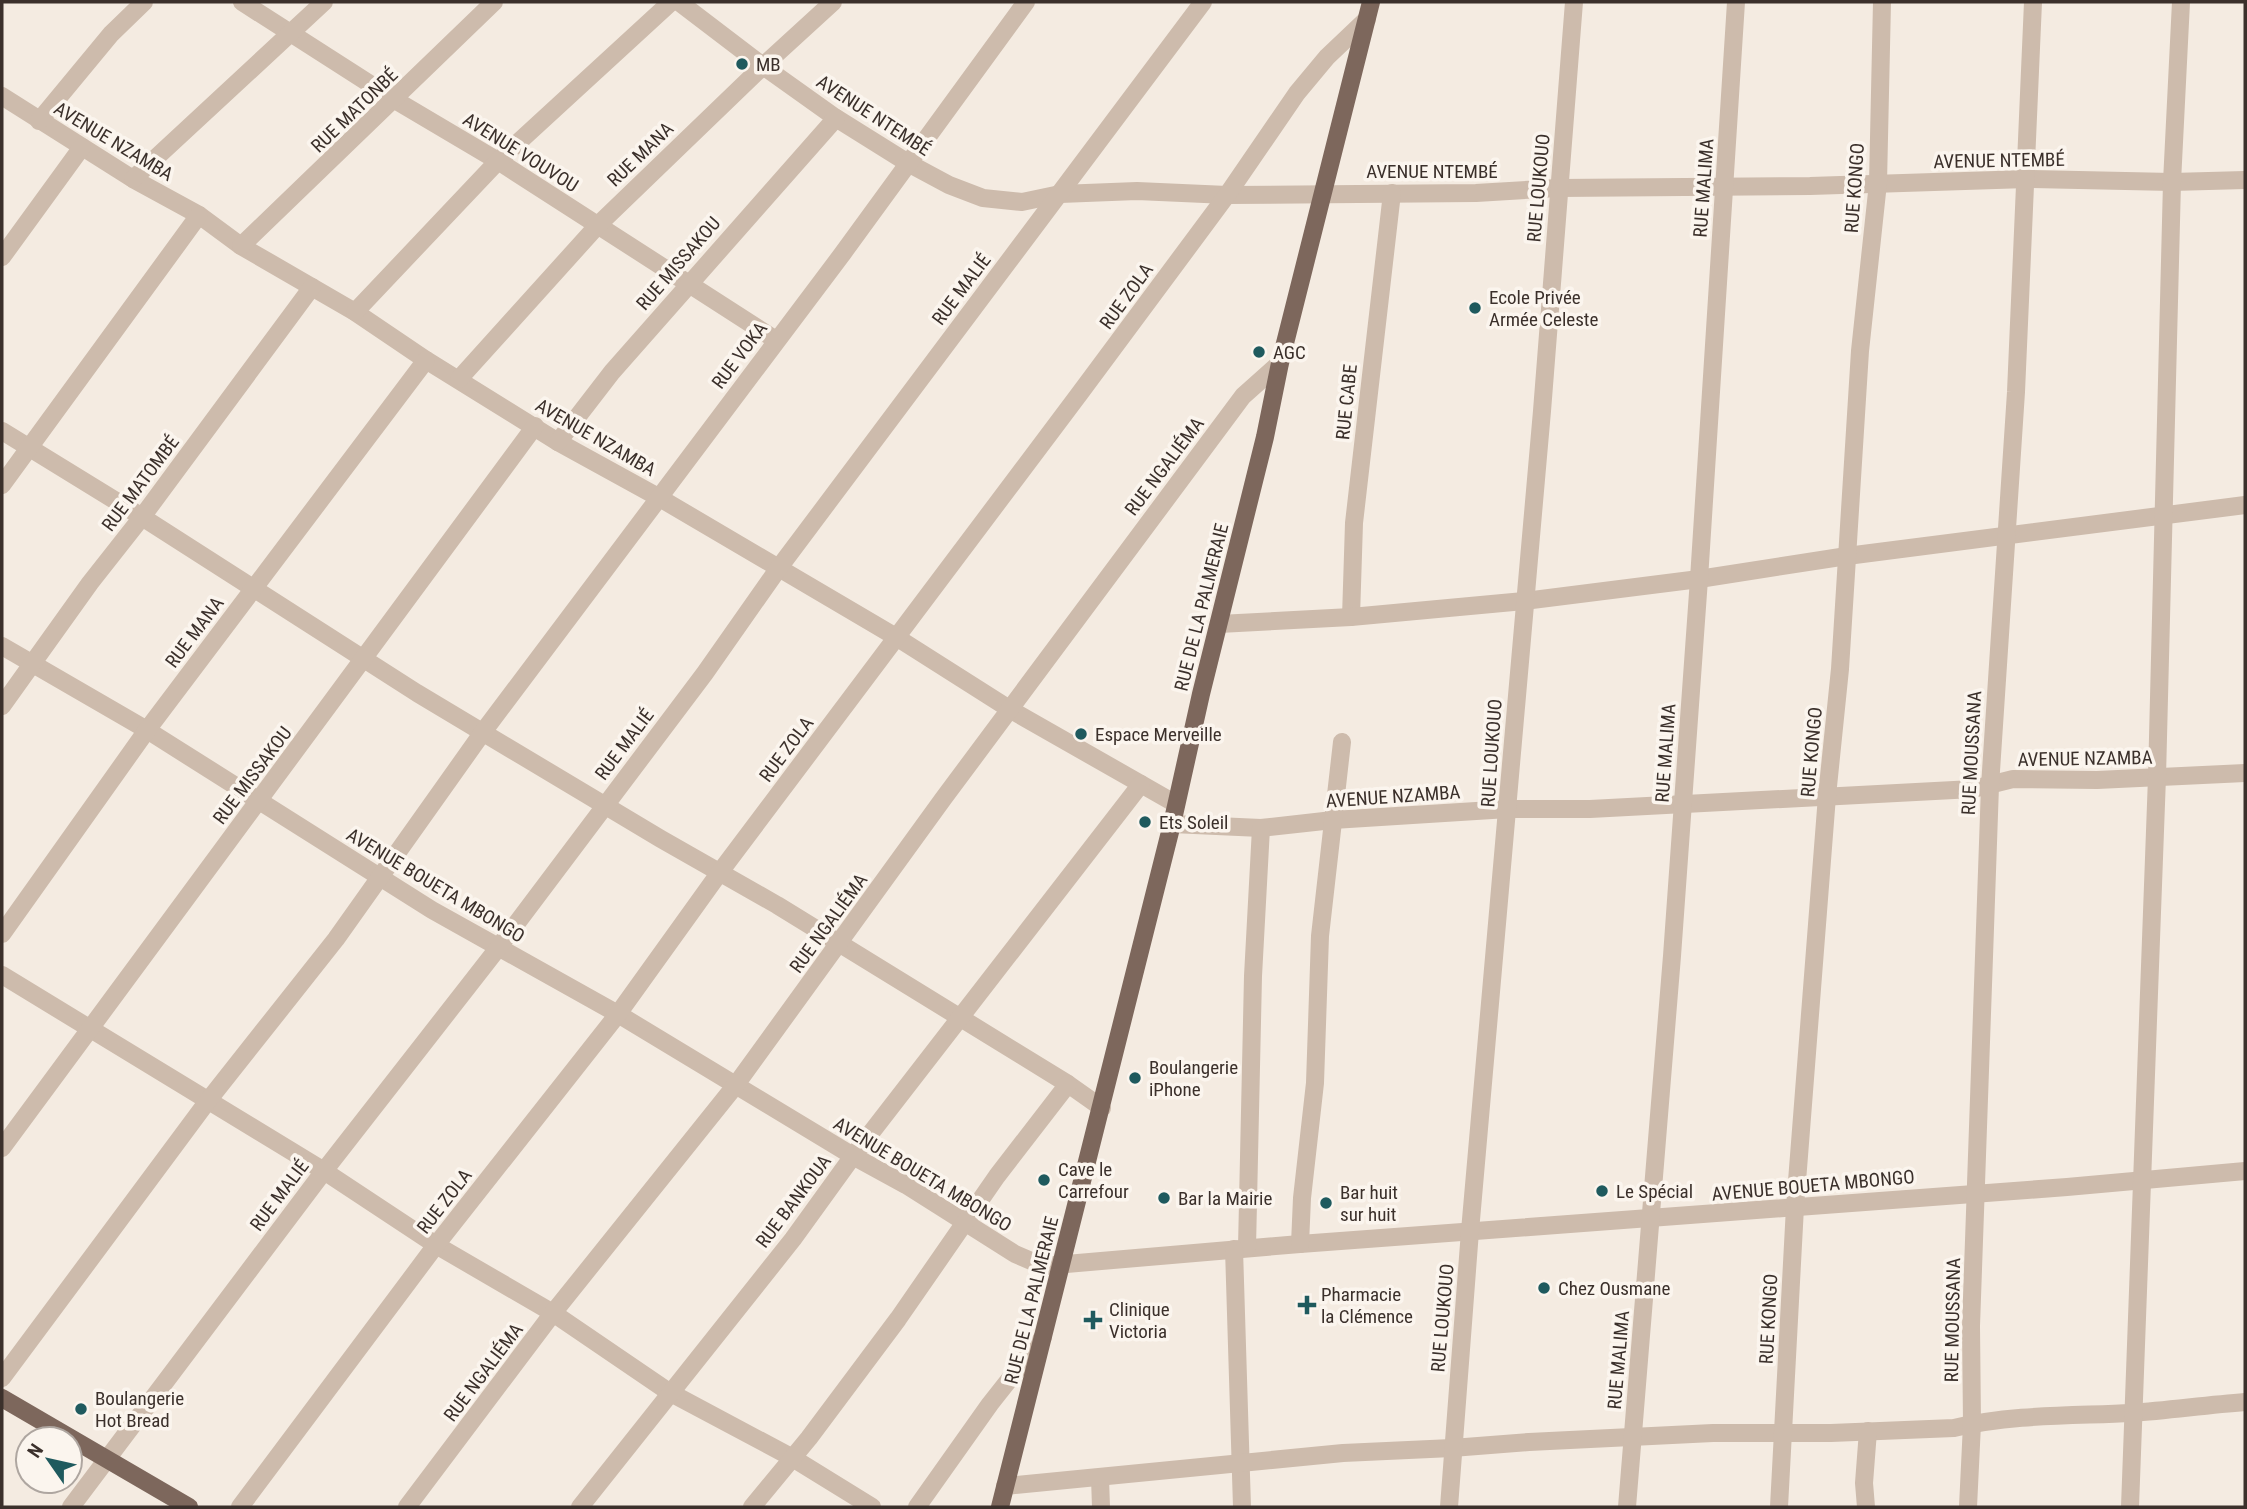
<svg xmlns="http://www.w3.org/2000/svg" width="2247" height="1509" viewBox="0 0 2247 1509" font-family="'Roboto Condensed',sans-serif">
  <style>
    .lines { fill: none; stroke-linecap: round; stroke-linejoin: round }
    .minor { stroke: #cdbbac; stroke-width: 18 }
    .major { stroke: #7d675c; stroke-width: 18 }
    .poi-dot { fill: #1f5a5e; stroke: #fbf5ee; stroke-width: 2.5 }
    .labels { text-anchor: middle; stroke-width: 7; stroke-linejoin: round; paint-order: stroke }
    .poi-label { font-size: 19px; fill: #3b302b; stroke: #fbf5ee; text-anchor: start }
    .street-label { font-size: 19px; fill: #3b302b; stroke: #fbf5ee }
  </style>
  <rect width="100%" height="100%" fill="#f4ebe1"/>
  <g class="lines">
    <g class="minor">
      <polyline points="242,2 395,100 498,161 776,340"/>
      <polyline points="679,2 763,66 836,118 908,163 949,185 983,198 1022,202 1060,194 1137,191 1227,195 1476,193 1558,188 1810,186 2027,179 2172,182 2245,180"/>
      <polyline points="2,96 133,179 199,215 241,246 355,312 426,360 558,442 658,497 896,637 1011,710 1176,804"/>
      <polyline points="39,121 111,34 144,2"/>
      <polyline points="133,179 324,2"/>
      <polyline points="241,246 494,2"/>
      <polyline points="2,257 82,147"/>
      <polyline points="355,312 498,161 671,2"/>
      <polyline points="459,379 598,225 763,66 833,2"/>
      <polyline points="2,431 142,517 417,693 661,839 777,905 1068,1084 1102,1108"/>
      <polyline points="558,442 612,372 836,118"/>
      <polyline points="2,485 199,215"/>
      <polyline points="1351,617 1354,523 1392,193"/>
      <polyline points="1219,624 1351,617 1524,601 1699,579 1847,556 2245,505"/>
      <polyline points="2,646 147,730 432,910 618,1014 853,1156 906,1185 1015,1254 1043,1266 1300,1244 2067,1187 2245,1171"/>
      <polyline points="2,706 90,583 142,517 312,287"/>
      <polyline points="1172,824 1261,828 1333,820 1508,809 1590,809 1973,789 2013,779 2097,780 2245,773"/>
      <polyline points="2,934 147,730 426,360"/>
      <polyline points="2,975 324,1171 436,1245 553,1313 669,1392 791,1457 872,1507"/>
      <polyline points="2,1148 535,426"/>
      <polyline points="1300,1244 1302,1198 1315,1083 1320,936 1342,742"/>
      <polyline points="1247,1248 1253,976 1261,828"/>
      <polyline points="1234,1249 1242,1507"/>
      <polyline points="2,1378 207,1102 336,939 483,732 843,253 1026,2"/>
      <polyline points="1100,1478 1101,1507"/>
      <path d="M 1005,1486 L 1343,1453 L 1452,1448 L 1529,1442 L 1713,1433 L 1831,1433 L 1954,1428 C 2013,1414 2072,1416 2132,1413 C 2170,1410 2207,1405 2245,1402"/>
      <polyline points="71,1507 324,1171 498,948 705,673 778,569 1203,2"/>
      <polyline points="240,1507 436,1245 618,1014 720,872 1080,393 1227,195 1297,93 1327,57 1367,19"/>
      <polyline points="407,1507 553,1313 735,1086 943,799 1243,396 1280,363"/>
      <polyline points="580,1507 793,1239 853,1156 1141,784"/>
      <polyline points="752,1507 809,1438 898,1319 997,1176 1068,1084"/>
      <polyline points="917,1507 990,1404 1043,1337"/>
      <polyline points="1449,1507 1470,1231 1542,411 1574,2"/>
      <polyline points="1627,1507 1672,956 1699,579 1736,2"/>
      <polyline points="1779,1507 1795,1207 1827,796 1840,669 1860,351 1878,183 1882,2"/>
      <polyline points="1866,1507 1864,1483 1868,1431"/>
      <polyline points="1968,1507 1972,1424 1971,1326 1990,786 2016,392 2033,2"/>
      <polyline points="2130,1507 2157,777 2172,182 2181,2"/>
    </g>
    <g class="major">
      <polyline points="2,1398 189,1507"/>
      <polyline points="1000,1507 1172,824 1201,694 1265,437 1280,363 1371,2"/>
    </g>
  </g>
  <g class="poi-dot">
    <circle cx="742" cy="64" r="7"/>
    <circle cx="1475" cy="308" r="7"/>
    <circle cx="1259" cy="352" r="7"/>
    <circle cx="1081" cy="734" r="7"/>
    <circle cx="1145" cy="822" r="7"/>
    <circle cx="1135" cy="1078" r="7"/>
    <circle cx="1044" cy="1180" r="7"/>
    <circle cx="1602" cy="1191" r="7"/>
    <circle cx="1164" cy="1198" r="7"/>
    <circle cx="1326" cy="1203" r="7"/>
    <circle cx="1544" cy="1288" r="7"/>
    <path d="M1303.5 1294.5h7v7h7v7h-7v7h-7v-7h-7v-7h7z"/>
    <path d="M1089.5 1309.5h7v7h7v7h-7v7h-7v-7h-7v-7h7z"/>
    <circle cx="81" cy="1409" r="7"/>
  </g>
  <g class="labels">
    <g class="poi-label">
      <text x="756" y="71">MB</text>
      <text x="1489" y="304">Ecole Privée<tspan x="1489" dy="22">Armée Celeste</tspan></text>
      <text x="1273" y="359">AGC</text>
      <text x="1095" y="741">Espace Merveille</text>
      <text x="1159" y="829">Ets Soleil</text>
      <text x="1149" y="1074">Boulangerie<tspan x="1149" dy="22">iPhone</tspan></text>
      <text x="1058" y="1176">Cave le<tspan x="1058" dy="22">Carrefour</tspan></text>
      <text x="1616" y="1198">Le Spécial</text>
      <text x="1340" y="1199">Bar huit<tspan x="1340" dy="22">sur huit</tspan></text>
      <text x="1178" y="1205">Bar la Mairie</text>
      <text x="1558" y="1295">Chez Ousmane</text>
      <text x="1321" y="1301">Pharmacie<tspan x="1321" dy="22">la Clémence</tspan></text>
      <text x="1109" y="1316">Clinique<tspan x="1109" dy="22">Victoria</tspan></text>
      <text x="95" y="1405">Boulangerie<tspan x="95" dy="22">Hot Bread</tspan></text>
    </g>
    <g class="street-label">
      <text transform="translate(354 110) rotate(-44)" y="7">RUE MATONBÉ</text>
      <text transform="translate(874 115) rotate(33)" y="7">AVENUE NTEMBÉ</text>
      <text transform="translate(114 141) rotate(31)" y="7">AVENUE NZAMBA</text>
      <text transform="translate(521 152) rotate(32)" y="7">AVENUE VOUVOU</text>
      <text transform="translate(640 154) rotate(-44)" y="7">RUE MANA</text>
      <text transform="translate(1999 160) rotate(-1)" y="7">AVENUE NTEMBÉ</text>
      <text x="1432" y="178">AVENUE NTEMBÉ</text>
      <text transform="translate(1538 188) rotate(-85)" y="7">RUE LOUKOUO</text>
      <text transform="translate(1703 188) rotate(-86)" y="7">RUE MALIMA</text>
      <text transform="translate(1854 188) rotate(-86)" y="7">RUE KONGO</text>
      <text transform="translate(678 263) rotate(-49)" y="7">RUE MISSAKOU</text>
      <text transform="translate(961 289) rotate(-53)" y="7">RUE MALIÉ</text>
      <text transform="translate(1126 296) rotate(-54)" y="7">RUE ZOLA</text>
      <text transform="translate(739 355) rotate(-53)" y="7">RUE VOKA</text>
      <text transform="translate(1346 402) rotate(-84)" y="7">RUE CABE</text>
      <text transform="translate(596 437) rotate(30)" y="7">AVENUE NZAMBA</text>
      <text transform="translate(1164 466) rotate(-53)" y="7">RUE NGALIÉMA</text>
      <text transform="translate(140 483) rotate(-53)" y="7">RUE MATOMBÉ</text>
      <text transform="translate(1201 607) rotate(-76)" y="7">RUE DE LA PALMERAIE</text>
      <text transform="translate(194 632) rotate(-53)" y="7">RUE MANA</text>
      <text transform="translate(624 744) rotate(-53)" y="7">RUE MALIÉ</text>
      <text transform="translate(786 749) rotate(-53)" y="7">RUE ZOLA</text>
      <text transform="translate(1811 752) rotate(-85)" y="7">RUE KONGO</text>
      <text transform="translate(1491 753) rotate(-86)" y="7">RUE LOUKOUO</text>
      <text transform="translate(1665 753) rotate(-86)" y="7">RUE MALIMA</text>
      <text transform="translate(1971 753) rotate(-87)" y="7">RUE MOUSSANA</text>
      <text transform="translate(2085 758) rotate(-1)" y="7">AVENUE NZAMBA</text>
      <text transform="translate(252 775) rotate(-53)" y="7">RUE MISSAKOU</text>
      <text transform="translate(1393 796) rotate(-4)" y="7">AVENUE NZAMBA</text>
      <text transform="translate(436 885) rotate(31)" y="7">AVENUE BOUETA MBONGO</text>
      <text transform="translate(828 923) rotate(-54)" y="7">RUE NGALIÉMA</text>
      <text transform="translate(923 1174) rotate(31)" y="7">AVENUE BOUETA MBONGO</text>
      <text transform="translate(1813 1185) rotate(-5)" y="7">AVENUE BOUETA MBONGO</text>
      <text transform="translate(279 1195) rotate(-53)" y="7">RUE MALIÉ</text>
      <text transform="translate(444 1201) rotate(-52)" y="7">RUE ZOLA</text>
      <text transform="translate(793 1201) rotate(-53)" y="7">RUE BANKOUA</text>
      <text transform="translate(1031 1300) rotate(-76)" y="7">RUE DE LA PALMERAIE</text>
      <text transform="translate(1442 1318) rotate(-85)" y="7">RUE LOUKOUO</text>
      <text transform="translate(1768 1319) rotate(-87)" y="7">RUE KONGO</text>
      <text transform="translate(1952 1320) rotate(-89)" y="7">RUE MOUSSANA</text>
      <text transform="translate(1618 1360) rotate(-85)" y="7">RUE MALIMA</text>
      <text transform="translate(483 1372) rotate(-53)" y="7">RUE NGALIÉMA</text>
    </g>
  </g>
  <rect width="2247" height="1509" fill="none" stroke="#3b302b" stroke-width="7"/>
  <g transform="translate(49 1460) rotate(304)"><circle r="33" fill="#fbf5ee" stroke="#aea6a0" stroke-width="2"/>
  <path d="M0-5L12 26L0 18L-12 26Z" fill="#1f5a5e"/>
  <text y="-10" font-size="19" font-weight="bold" text-anchor="middle" fill="#3b302b">N</text>
  </g>
</svg>
